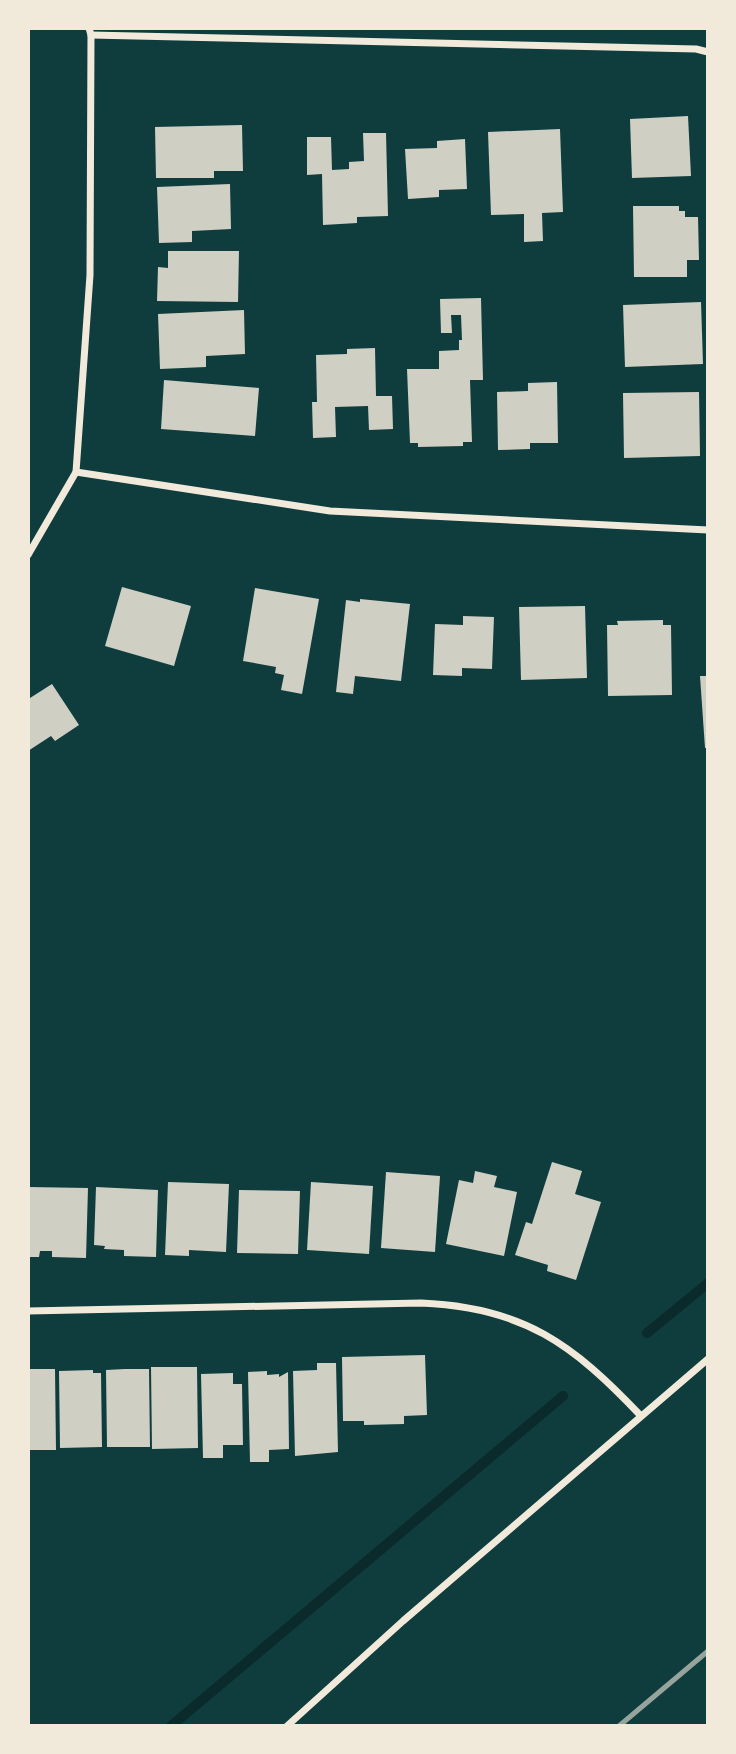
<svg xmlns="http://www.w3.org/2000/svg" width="736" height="1754" viewBox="0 0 736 1754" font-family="Arial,sans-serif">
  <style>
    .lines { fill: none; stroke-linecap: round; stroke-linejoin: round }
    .stream { stroke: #0a2a2b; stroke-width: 10 }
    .building { fill: #cfcfc3 }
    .minor { stroke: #f1e9da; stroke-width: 7 }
    .rail { stroke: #97a49c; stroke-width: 5 }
  </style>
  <rect width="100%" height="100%" fill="#0f3d3e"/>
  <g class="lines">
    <g class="stream">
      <polyline points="647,1333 708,1283"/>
      <polyline points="171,1726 563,1396"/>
    </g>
  </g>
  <g class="building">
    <polygon points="688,116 691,176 632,178 630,119"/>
    <polygon points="242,125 243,171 214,171 214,178 156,178 155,127"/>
    <polygon points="560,129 563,212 542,213 543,241 524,242 524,214 491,215 488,132"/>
    <polygon points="363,133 386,133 388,216 357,217 357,223 323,225 322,174 307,175 307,137 331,137 332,170 349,169 349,162 364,161"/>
    <polygon points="465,139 467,189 439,190 439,197 408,199 405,149 437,148 437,141"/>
    <polygon points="230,184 231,229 192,231 192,242 159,243 157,187"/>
    <polygon points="633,206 679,206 679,211 685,211 685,217 698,217 699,260 687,260 687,277 634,277"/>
    <polygon points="168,251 239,251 238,302 157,301 158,267 168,268"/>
    <polygon points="481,298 483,380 470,380 472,442 463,442 463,446 418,447 418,443 410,443 407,369 439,369 439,351 459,350 459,340 462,340 461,315 451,315 452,333 441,333 440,299"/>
    <polygon points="701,302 703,364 625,367 623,305"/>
    <polygon points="244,310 245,354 206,356 206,367 160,369 158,314"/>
    <polygon points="375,348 376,396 392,396 393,429 369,430 368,406 335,407 336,437 313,438 312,402 317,402 316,355 347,354 347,349"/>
    <polygon points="164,380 259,388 255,436 161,429"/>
    <polygon points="557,382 558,443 530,443 530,449 498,450 497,392 528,391 528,383"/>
    <polygon points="699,392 700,456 624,458 623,393"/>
    <polygon points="122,587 191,606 174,666 105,646"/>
    <polygon points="255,588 319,599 302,694 281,690 284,675 275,673 276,667 243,661"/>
    <polygon points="360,599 410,604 401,681 355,676 353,694 336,692 346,600 360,602"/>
    <polygon points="585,606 587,678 521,680 519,607"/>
    <polygon points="463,616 494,617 492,669 462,668 462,676 433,675 435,624 463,625"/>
    <polygon points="663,620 663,625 671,625 672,695 608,696 607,625 618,625 617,621"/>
    <polygon points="700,676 708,676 708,748 705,748"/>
    <polygon points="52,684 79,725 55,741 51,736 28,751 28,694 30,698"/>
    <polygon points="552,1162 582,1171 575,1194 601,1202 576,1280 547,1271 548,1265 515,1255 526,1222 532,1224"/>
    <polygon points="475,1171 497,1176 494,1187 517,1192 504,1256 446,1244 459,1180 473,1183"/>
    <polygon points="386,1172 440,1176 435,1252 381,1248"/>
    <polygon points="168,1182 229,1184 226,1252 189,1250 189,1256 165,1255"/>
    <polygon points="311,1182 373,1186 369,1254 307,1250"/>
    <polygon points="28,1187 88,1188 86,1258 52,1257 52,1251 40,1251 39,1257 28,1257"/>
    <polygon points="96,1187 158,1190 156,1257 124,1256 124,1250 104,1249 105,1246 94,1245"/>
    <polygon points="239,1190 300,1191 298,1254 237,1253"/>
    <polygon points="425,1355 427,1415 404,1416 404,1424 364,1425 364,1421 343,1421 342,1357"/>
    <polygon points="317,1363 336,1363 338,1452 295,1456 293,1371 317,1370"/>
    <polygon points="151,1367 197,1367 198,1448 152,1449"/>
    <polygon points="28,1369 55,1369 56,1450 28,1450"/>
    <polygon points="125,1369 149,1369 150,1447 107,1447 106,1370"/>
    <polygon points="93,1370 93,1373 101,1373 102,1447 60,1448 59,1371"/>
    <polygon points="267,1371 267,1375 279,1374 279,1377 288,1372 289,1449 269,1450 269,1462 250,1462 248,1372"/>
    <polygon points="233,1373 233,1384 242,1384 243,1445 223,1445 223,1458 203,1458 201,1374"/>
  </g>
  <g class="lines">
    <g class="minor">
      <polyline points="91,35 696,49 708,52"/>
      <polyline points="76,472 330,511 708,530"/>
      <polyline points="28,555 76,472 90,275 91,35 89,28"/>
      <path d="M 28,1311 L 421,1303 C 523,1307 573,1344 641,1416"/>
      <polyline points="287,1726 403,1621 708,1359"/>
    </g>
    <polyline class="rail" points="619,1726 708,1651"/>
  </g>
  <rect width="736" height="1754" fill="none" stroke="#f1e9da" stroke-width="60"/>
</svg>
